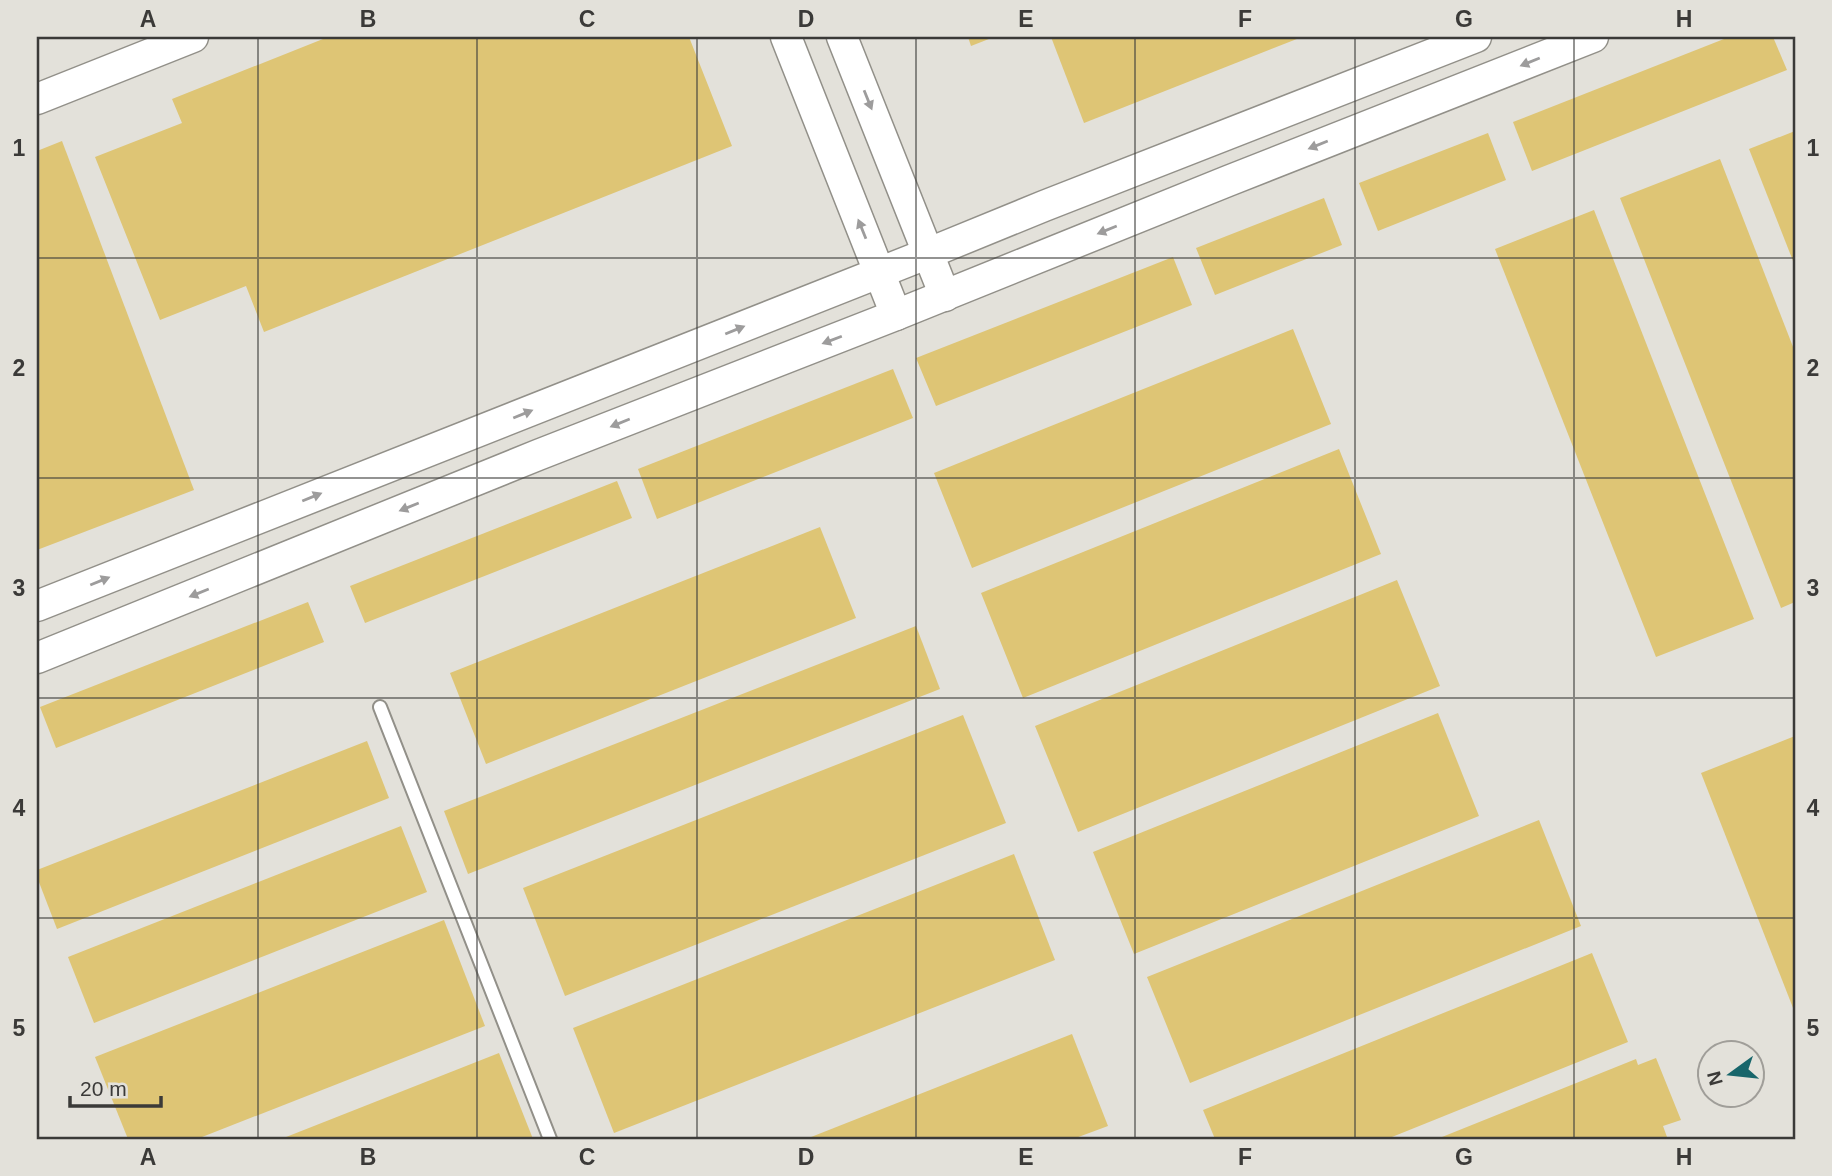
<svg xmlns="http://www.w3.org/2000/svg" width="1832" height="1176" viewBox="0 0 1832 1176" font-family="Helvetica,sans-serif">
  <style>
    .building { fill: #dec575 }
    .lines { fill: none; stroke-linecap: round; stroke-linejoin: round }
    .service-casing { stroke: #929089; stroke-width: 16 }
    .tertiary-casing { stroke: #929089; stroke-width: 33 }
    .service { stroke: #fff; stroke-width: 12 }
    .tertiary { stroke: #fff; stroke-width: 30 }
    .oneway { fill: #9d9c9c }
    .grid { fill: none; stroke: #3b3a38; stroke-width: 2; stroke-opacity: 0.55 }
    .neatline { fill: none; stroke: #3b3a38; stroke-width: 2.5 }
    .grid-label { font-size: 23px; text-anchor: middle; font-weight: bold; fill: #3b3a38 }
  </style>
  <rect width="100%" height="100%" fill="#e3e1da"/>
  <g class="building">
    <polygon points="328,37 689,37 732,146 264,332 246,286 160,320 95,157 182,123 172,99"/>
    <polygon points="968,37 994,37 971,46"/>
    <polygon points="1051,37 1302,37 1084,123"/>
    <polygon points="1729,37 1773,37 1787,70 1532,171 1513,122"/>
    <polygon points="1795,131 1795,266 1749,149"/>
    <polygon points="1488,133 1506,180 1378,231 1359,183"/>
    <polygon points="62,141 194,490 37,550 37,151"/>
    <polygon points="1720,159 1795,352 1795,602 1781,608 1620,198"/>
    <polygon points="1324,198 1342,245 1215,295 1196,248"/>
    <polygon points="1594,210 1754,619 1656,657 1495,249"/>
    <polygon points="1173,257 1192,305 936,406 916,358"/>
    <polygon points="1293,329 1331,424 972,568 934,473"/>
    <polygon points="893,369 913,418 657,519 638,469"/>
    <polygon points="1339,449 1381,554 1023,698 981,593"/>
    <polygon points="617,481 632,518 365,623 350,586"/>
    <polygon points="820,527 856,618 486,764 450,673"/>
    <polygon points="1397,580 1440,686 1078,832 1035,726"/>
    <polygon points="308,602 324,642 56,748 40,707"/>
    <polygon points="916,626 940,689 468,874 444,811"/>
    <polygon points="1438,713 1479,816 1134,954 1093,852"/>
    <polygon points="963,715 1006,823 565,996 523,888"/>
    <polygon points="1795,736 1795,1013 1701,773"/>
    <polygon points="367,741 389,798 57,929 37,877 37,870"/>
    <polygon points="1539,820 1581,926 1190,1083 1147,977"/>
    <polygon points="401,826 427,892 94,1023 68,957"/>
    <polygon points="1014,854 1055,960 614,1133 573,1028"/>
    <polygon points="444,920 485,1026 197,1139 128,1139 95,1057"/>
    <polygon points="1592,953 1628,1042 1387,1139 1215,1139 1203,1110"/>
    <polygon points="1072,1034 1108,1126 1073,1139 806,1139"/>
    <polygon points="499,1053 533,1139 281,1139"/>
    <polygon points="1656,1058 1681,1120 1663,1126 1667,1137 1661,1139 1437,1139 1636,1059 1638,1065"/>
  </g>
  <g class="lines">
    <g class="service-casing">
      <polyline id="service" points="380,707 550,1139"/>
    </g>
    <g class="tertiary-casing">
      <g id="tertiary">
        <polyline points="786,37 896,315"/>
        <polyline points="842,37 945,296"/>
        <polyline points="37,99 193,37"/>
        <polyline points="37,606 929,253 1044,206 1476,37"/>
        <polyline points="37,658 538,455 896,315 1228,181 1593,37"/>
      </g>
    </g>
    <use href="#service" class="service"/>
    <use href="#tertiary" class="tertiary"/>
  </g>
  <defs><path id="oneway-solid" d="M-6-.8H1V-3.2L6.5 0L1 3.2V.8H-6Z" transform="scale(1.75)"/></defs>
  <g class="oneway">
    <use href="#oneway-solid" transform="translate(1530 62) rotate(158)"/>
    <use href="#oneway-solid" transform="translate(868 100) rotate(68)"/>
    <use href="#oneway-solid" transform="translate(1318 145) rotate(158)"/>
    <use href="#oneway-solid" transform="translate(862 229) rotate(-112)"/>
    <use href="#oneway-solid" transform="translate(1107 230) rotate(158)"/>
    <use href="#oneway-solid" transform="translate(735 330) rotate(-22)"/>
    <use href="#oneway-solid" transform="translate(832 340) rotate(159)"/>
    <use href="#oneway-solid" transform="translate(523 414) rotate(-22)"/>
    <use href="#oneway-solid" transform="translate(620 423) rotate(158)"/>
    <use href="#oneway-solid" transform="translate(312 497) rotate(-22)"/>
    <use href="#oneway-solid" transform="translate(409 507) rotate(158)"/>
    <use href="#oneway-solid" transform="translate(100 581) rotate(-22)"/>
    <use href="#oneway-solid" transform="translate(199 593) rotate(158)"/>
  </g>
  <path class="grid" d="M 258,37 L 258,1139M 477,37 L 477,1139M 697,37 L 697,1139M 916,37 L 916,1139M 1135,37 L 1135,1139M 1355,37 L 1355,1139M 1574,37 L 1574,1139M 37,258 L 1795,258M 37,478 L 1795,478M 37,698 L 1795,698M 37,918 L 1795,918"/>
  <rect width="1832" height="1176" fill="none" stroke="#e3e1da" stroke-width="77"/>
  <g transform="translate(1731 1074) rotate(255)"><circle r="33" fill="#e3e1da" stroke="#a09e99" stroke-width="2"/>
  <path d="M0-5L12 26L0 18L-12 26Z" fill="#18666b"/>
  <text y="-10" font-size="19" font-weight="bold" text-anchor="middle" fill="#3b3a38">N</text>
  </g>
  <path d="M70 1096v10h91v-10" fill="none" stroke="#3b3a38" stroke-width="3.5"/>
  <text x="80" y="1096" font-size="21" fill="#3b3a38" stroke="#e3e1da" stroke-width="5" paint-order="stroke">20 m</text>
  <rect x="38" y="38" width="1756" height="1100" class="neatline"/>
  <g class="grid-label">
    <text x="148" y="27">A</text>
    <text x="368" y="27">B</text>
    <text x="587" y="27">C</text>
    <text x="806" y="27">D</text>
    <text x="1026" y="27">E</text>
    <text x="1245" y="27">F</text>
    <text x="1464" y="27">G</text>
    <text x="1684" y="27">H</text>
    <text x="19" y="156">1</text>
    <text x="1813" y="156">1</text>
    <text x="19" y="376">2</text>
    <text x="1813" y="376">2</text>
    <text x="19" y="596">3</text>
    <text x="1813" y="596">3</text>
    <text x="19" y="816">4</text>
    <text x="1813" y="816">4</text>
    <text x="19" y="1036">5</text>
    <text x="1813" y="1036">5</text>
    <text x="148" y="1165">A</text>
    <text x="368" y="1165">B</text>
    <text x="587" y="1165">C</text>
    <text x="806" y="1165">D</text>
    <text x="1026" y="1165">E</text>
    <text x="1245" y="1165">F</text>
    <text x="1464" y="1165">G</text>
    <text x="1684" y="1165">H</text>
  </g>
</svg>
